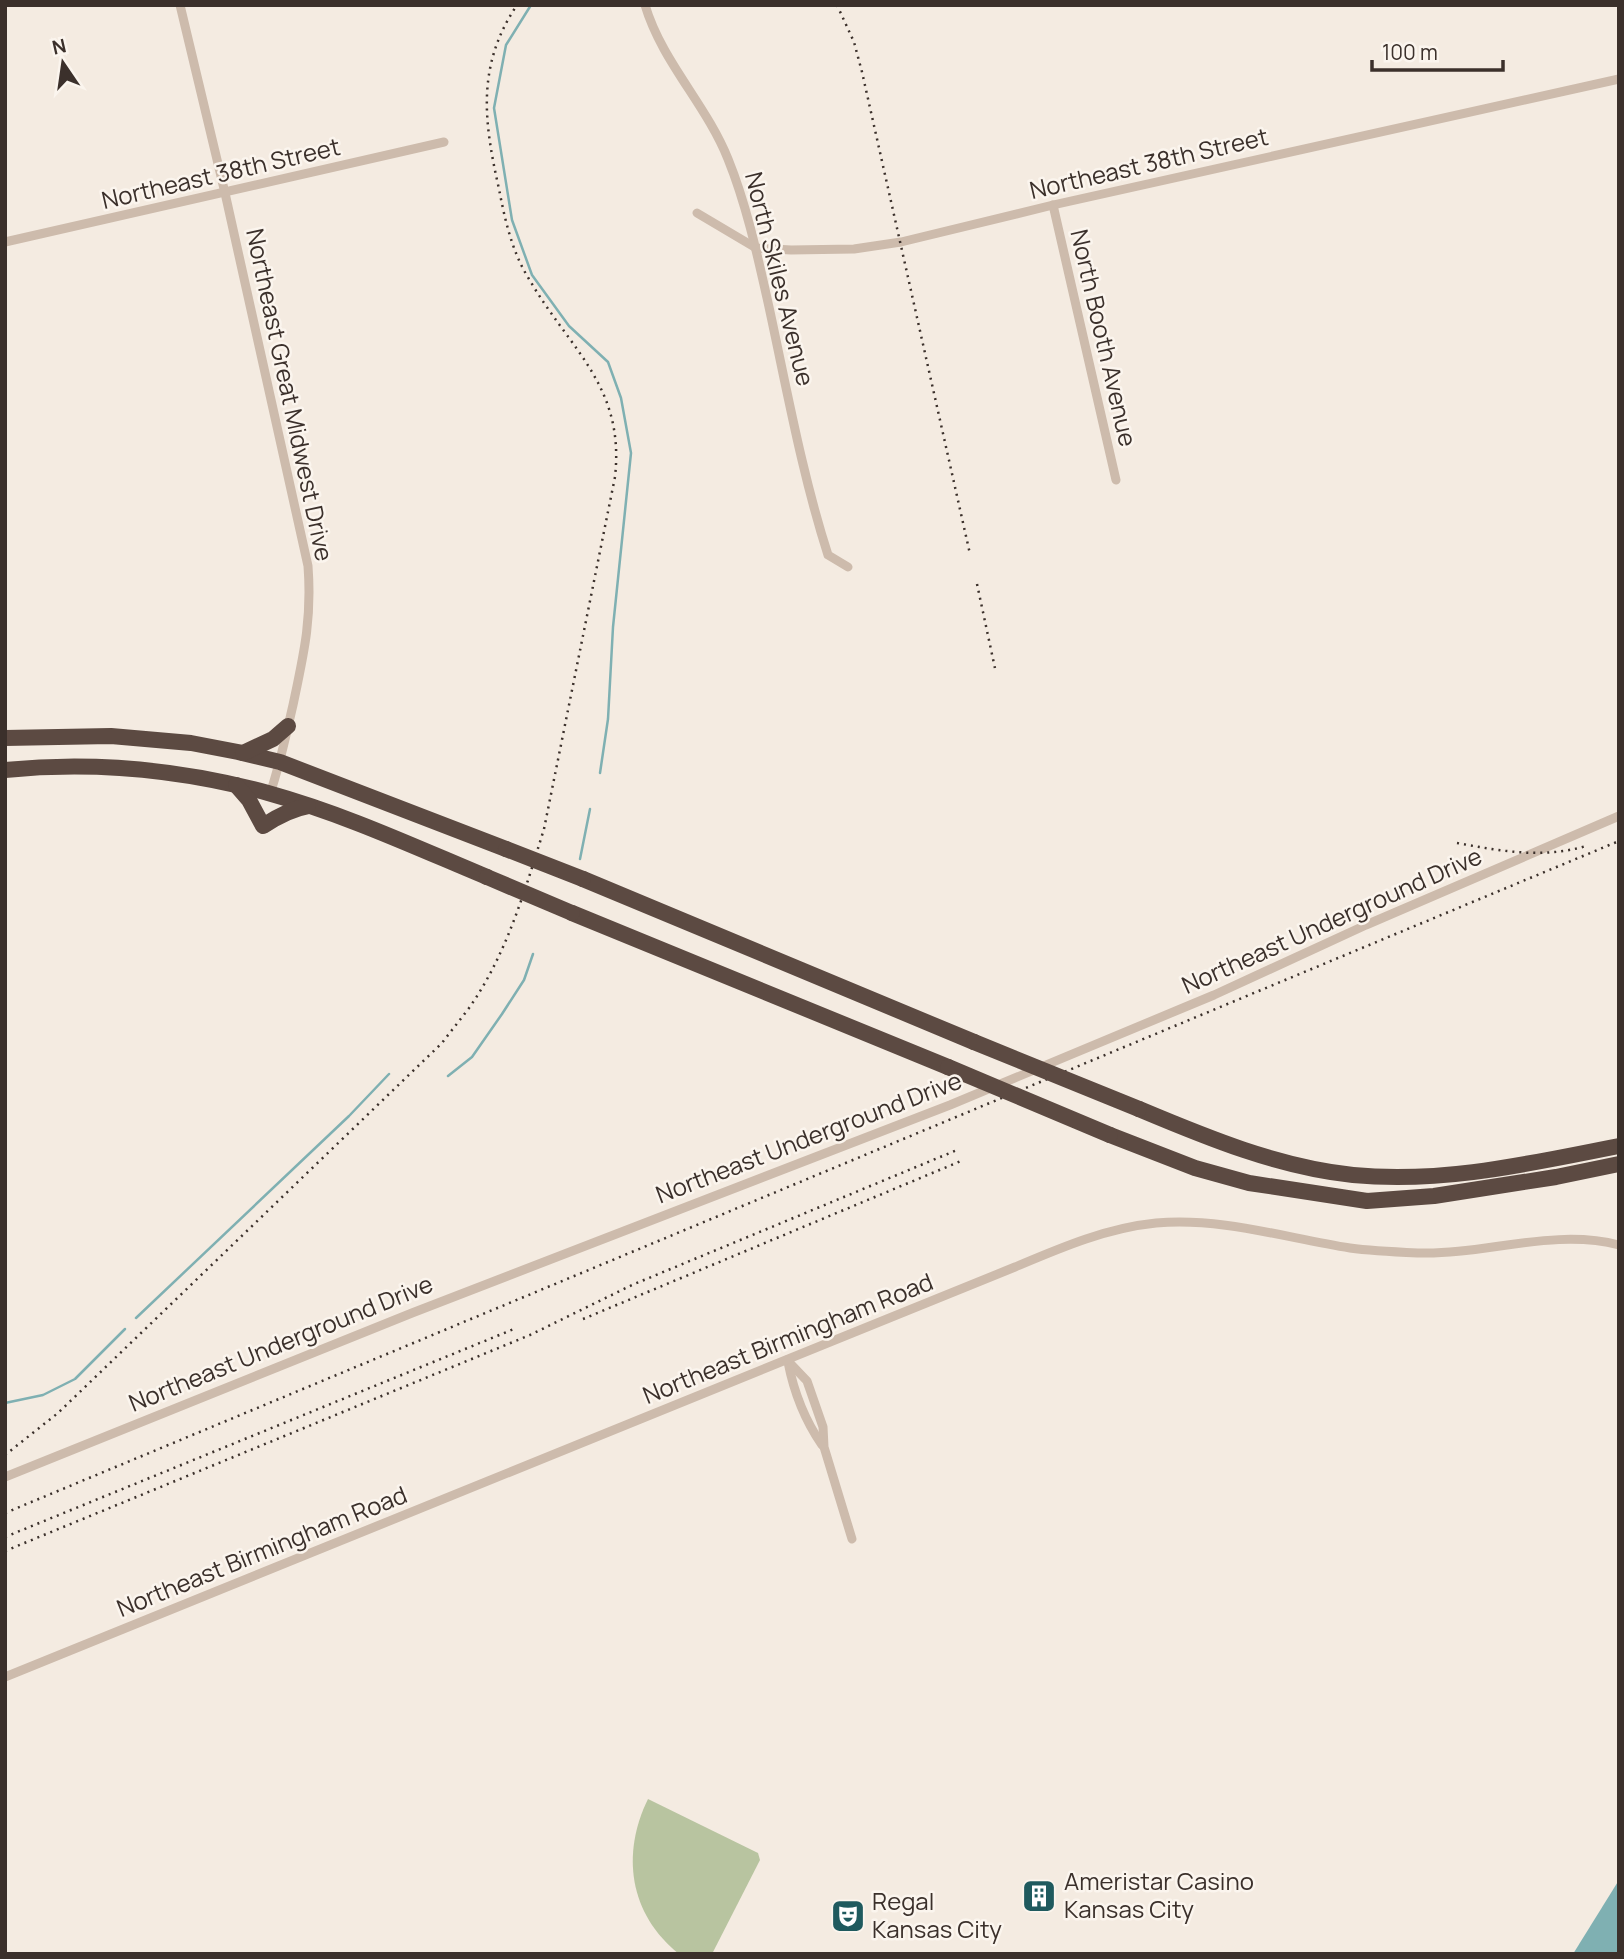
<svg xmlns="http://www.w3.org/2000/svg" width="1624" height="1959" viewBox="0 0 1624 1959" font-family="Manrope,sans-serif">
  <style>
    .green { fill: #b8c4a0 }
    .water { fill: #7fb0b2 }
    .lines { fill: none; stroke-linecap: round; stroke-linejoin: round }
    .stream { stroke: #7fb0b2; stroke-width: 2.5 }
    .street { stroke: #cdbbac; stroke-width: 9 }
    .highway { stroke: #5c4a42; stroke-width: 16 }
    .rail { stroke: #3b302b; stroke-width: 2.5; stroke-dasharray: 2 5; stroke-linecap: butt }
    .highway-bridge { stroke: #5c4a42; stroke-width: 16 }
    .labels { text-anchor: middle; stroke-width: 5; stroke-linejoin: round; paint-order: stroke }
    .street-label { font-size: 24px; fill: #3b302b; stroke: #fbf5ee }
    .poi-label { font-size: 24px; fill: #3b302b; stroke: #fbf5ee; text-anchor: start }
  </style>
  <rect width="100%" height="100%" fill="#f4ebe1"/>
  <path class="green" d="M 648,1799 L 758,1853 L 760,1860 L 712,1954 L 679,1954 C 629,1914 621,1854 648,1799 Z"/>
  <polygon class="water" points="1619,1880 1619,1954 1573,1954"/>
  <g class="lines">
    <g class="stream">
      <polyline points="531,5 506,45 494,108 512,220 532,275 569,326 608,362 621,398 631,453 613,627 608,719 600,773"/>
      <polyline points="580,859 590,809"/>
      <polyline points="448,1076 472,1057 502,1014 524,980 533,954"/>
      <polyline points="136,1318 349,1116 389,1074"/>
      <polyline points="5,1403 43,1395 75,1379 125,1329"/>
    </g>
    <g class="street">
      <path d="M 180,5 L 225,193 L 308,566 C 312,619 304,653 293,705 C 286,735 280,764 270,794"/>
      <path d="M 645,5 C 662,62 706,104 728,159 C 747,206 758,258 769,307 C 787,390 802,474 828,555 L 848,567"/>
      <polyline points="1053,205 1116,480"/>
      <polyline points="697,213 756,248 791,250 854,249 901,242 1053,205 1619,79"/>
      <polyline points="5,242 444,142"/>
      <polyline points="787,1360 807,1381 823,1427 824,1447 852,1539"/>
      <path d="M 788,1362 C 794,1393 804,1419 822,1445"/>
      <polyline points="5,1477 412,1313 950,1105 1214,995 1366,925 1619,816"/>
      <path d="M 5,1677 L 1015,1267 C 1060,1248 1106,1228 1156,1223 C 1221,1217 1286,1238 1350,1248 C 1372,1251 1396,1252 1419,1253 C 1485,1255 1553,1228 1619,1245"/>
    </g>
    <g class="highway">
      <polyline points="5,738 111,736 191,743 238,752 280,762 506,849"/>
      <polyline points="243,753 273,739 288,726"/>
      <path d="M 5,770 C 94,761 183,770 268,793 C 344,814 415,847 487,877"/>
      <path d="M 236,785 L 249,800 L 263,826 C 278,816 291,809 308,806"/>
      <polyline points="583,879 974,1042"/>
      <polyline points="572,913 948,1067"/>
      <path d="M 1139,1109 C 1208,1138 1278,1167 1353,1175 C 1443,1184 1532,1163 1619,1146"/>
      <polyline points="1110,1135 1195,1168 1249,1183 1367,1201 1434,1196 1556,1177 1619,1164"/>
    </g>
    <g class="rail">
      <polyline points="837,5 854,42 862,72 970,554"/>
      <polyline points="977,584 996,673"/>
      <path d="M 1457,843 C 1501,851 1542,859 1586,846"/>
      <polyline points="583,1319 961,1161"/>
      <path d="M 5,1455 L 58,1413 L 442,1043 C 451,1031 460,1020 469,1008 C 507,954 525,890 544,829 L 615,477 C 625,386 570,350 529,279 C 512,252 505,220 499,189 C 484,122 476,66 517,5"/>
      <polyline points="5,1513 1619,841"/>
      <polyline points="5,1537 514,1329"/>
      <polyline points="5,1551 530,1335 632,1285 957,1150"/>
    </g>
    <g class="highway-bridge">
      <polyline points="506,849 583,879"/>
      <polyline points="487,877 572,913"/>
      <polyline points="974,1042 1139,1109"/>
      <polyline points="948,1067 1110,1135"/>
    </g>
  </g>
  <defs>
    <g id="building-square" transform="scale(1.75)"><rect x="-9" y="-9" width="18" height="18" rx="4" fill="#1f5a5e" stroke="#fbf5ee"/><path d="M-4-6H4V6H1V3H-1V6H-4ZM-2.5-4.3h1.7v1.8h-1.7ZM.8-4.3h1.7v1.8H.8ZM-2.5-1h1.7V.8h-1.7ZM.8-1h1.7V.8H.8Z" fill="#fff"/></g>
    <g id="theatre-square" transform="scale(1.75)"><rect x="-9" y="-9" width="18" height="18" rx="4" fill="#1f5a5e" stroke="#fbf5ee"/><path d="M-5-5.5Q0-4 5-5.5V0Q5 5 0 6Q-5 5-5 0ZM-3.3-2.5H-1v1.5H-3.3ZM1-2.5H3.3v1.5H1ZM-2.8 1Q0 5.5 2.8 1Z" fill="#fff"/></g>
  </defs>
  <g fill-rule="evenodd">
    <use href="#building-square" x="1039" y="1896"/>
    <use href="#theatre-square" x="848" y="1916"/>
  </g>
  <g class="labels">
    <g class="street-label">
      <text transform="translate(1149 164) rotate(-13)" y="8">Northeast 38th Street</text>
      <text transform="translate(221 174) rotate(-13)" y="8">Northeast 38th Street</text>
      <text transform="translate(779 279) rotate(76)" y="8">North Skiles Avenue</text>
      <text transform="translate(1103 338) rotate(77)" y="8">North Booth Avenue</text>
      <text transform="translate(289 395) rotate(78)" y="8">Northeast Great Midwest Drive</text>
      <text transform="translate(1332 921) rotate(-24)" y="8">Northeast Underground Drive</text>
      <text transform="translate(809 1138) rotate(-21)" y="8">Northeast Underground Drive</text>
      <text transform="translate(788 1339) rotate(-22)" y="8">Northeast Birmingham Road</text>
      <text transform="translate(281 1344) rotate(-22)" y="8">Northeast Underground Drive</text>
      <text transform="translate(262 1552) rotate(-22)" y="8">Northeast Birmingham Road</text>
    </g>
    <g class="poi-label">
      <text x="1064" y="1890">Ameristar Casino<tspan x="1064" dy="28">Kansas City</tspan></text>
      <text x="872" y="1910">Regal<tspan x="872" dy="28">Kansas City</tspan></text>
    </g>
  </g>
  <rect width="1624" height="1959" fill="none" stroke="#3b302b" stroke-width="14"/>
  <g transform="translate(63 63) rotate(347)" stroke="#fbf5ee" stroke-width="5" paint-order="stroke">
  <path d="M0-5L12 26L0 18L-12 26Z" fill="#3b302b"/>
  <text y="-10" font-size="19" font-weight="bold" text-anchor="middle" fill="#3b302b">N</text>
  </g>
  <path d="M1372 60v10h131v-10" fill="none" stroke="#3b302b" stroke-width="3.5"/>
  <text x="1382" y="60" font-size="21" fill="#3b302b" stroke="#fbf5ee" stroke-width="5" paint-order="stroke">100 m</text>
</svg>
